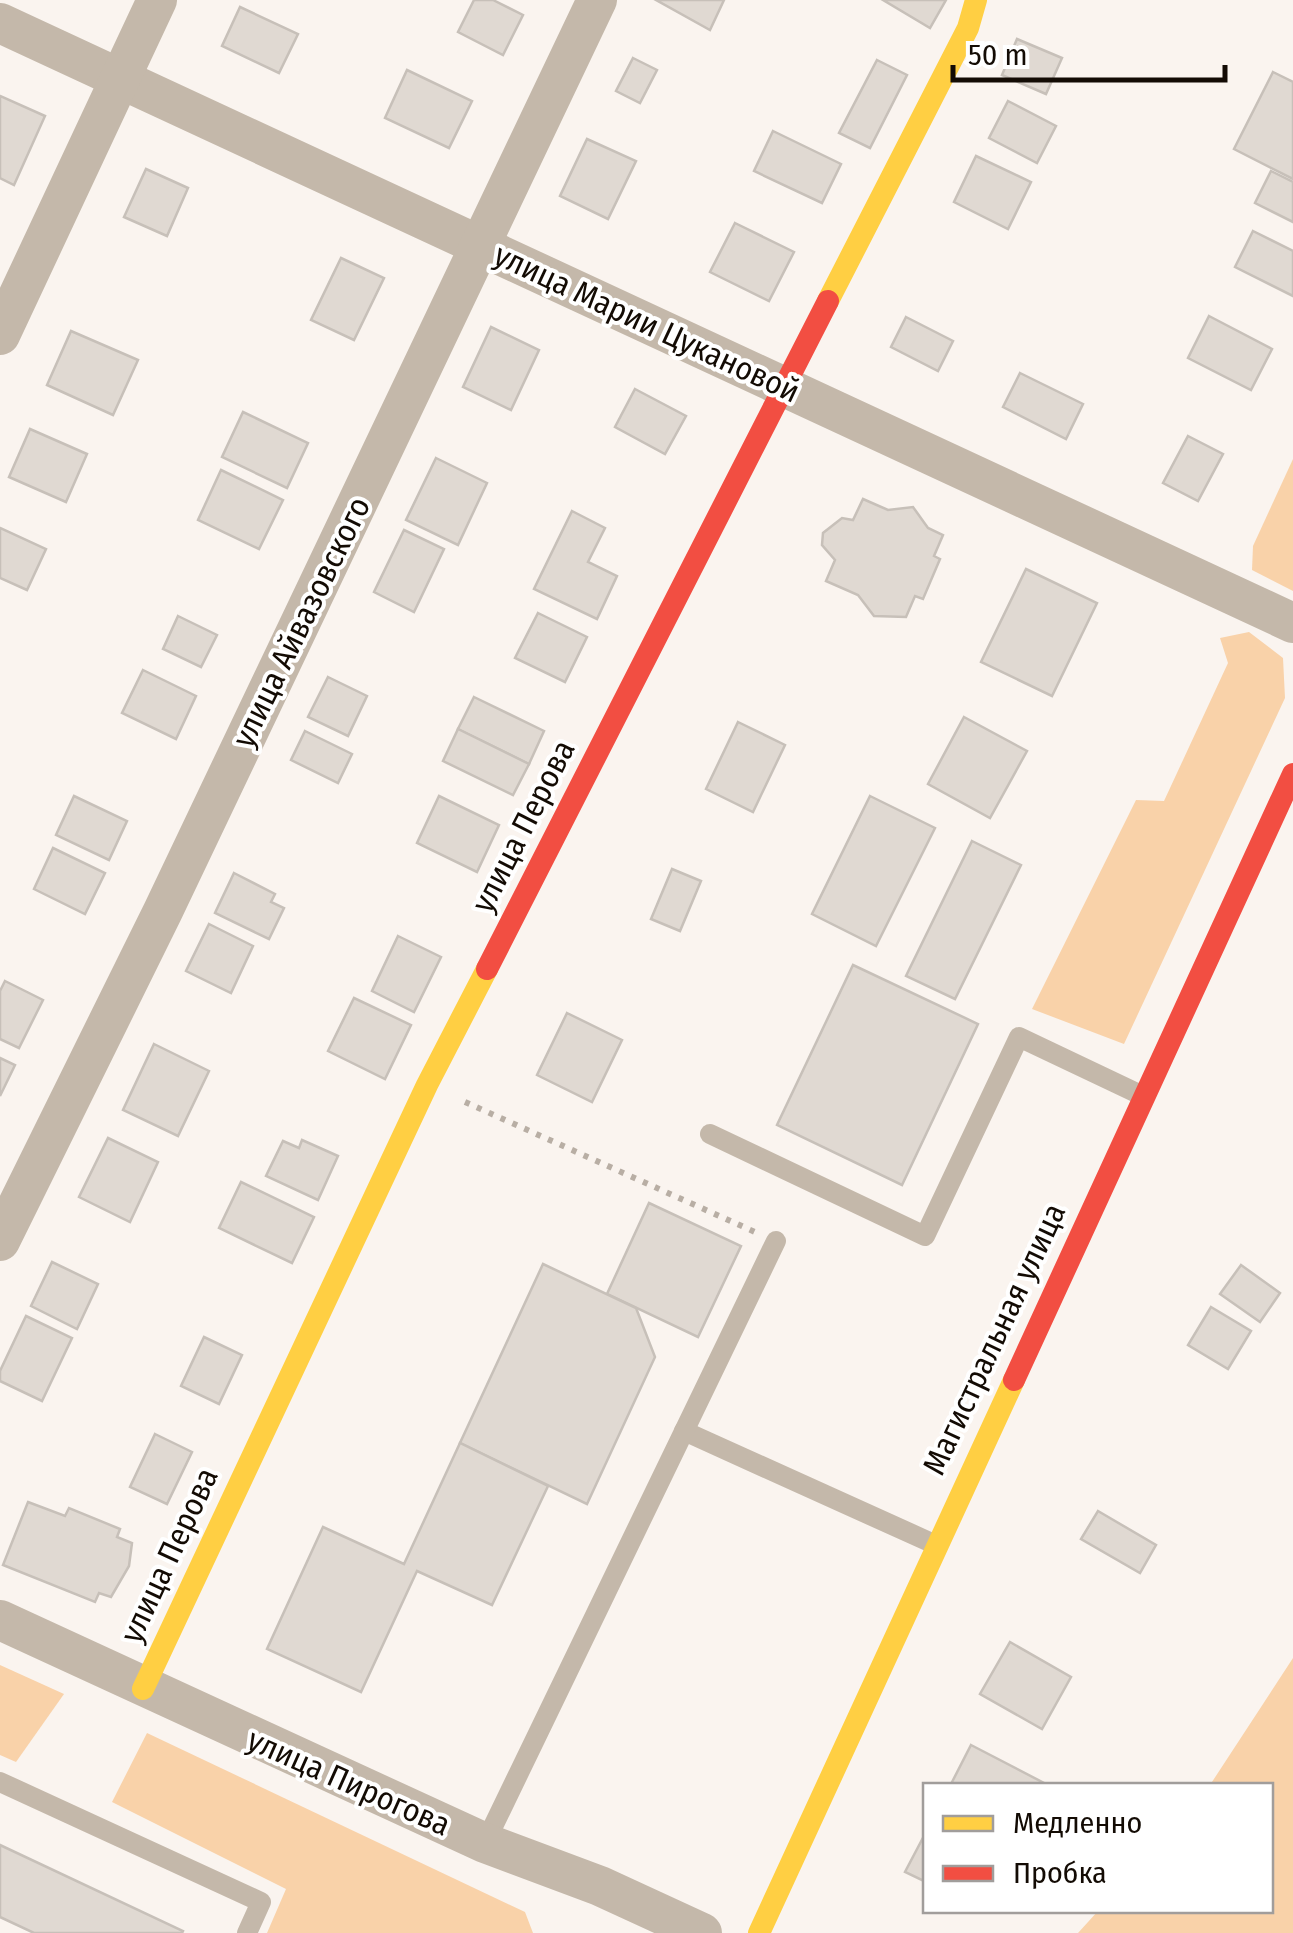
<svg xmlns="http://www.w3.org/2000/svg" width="1293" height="1933" viewBox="0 0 1293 1933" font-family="'Fira Sans Condensed',sans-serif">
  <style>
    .green { fill: #f9d2a9 }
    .building { fill: #e0d9d2; stroke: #c7c0b9; stroke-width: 2.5 }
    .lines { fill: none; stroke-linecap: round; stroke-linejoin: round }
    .path { stroke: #b8aea4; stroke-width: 6; stroke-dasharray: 5 8; stroke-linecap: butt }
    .lane { stroke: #c4b8aa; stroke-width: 20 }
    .street { stroke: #c4b8aa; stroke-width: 40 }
    .slow { stroke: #ffcf43; stroke-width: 22 }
    .jam { stroke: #f24e42; stroke-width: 22 }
    .labels { text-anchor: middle; stroke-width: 8; stroke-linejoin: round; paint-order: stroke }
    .street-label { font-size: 32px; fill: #130b04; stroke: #fff }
  </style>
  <rect width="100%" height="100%" fill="#faf4ef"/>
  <g class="green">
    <polygon points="1293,459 1293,591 1252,570 1253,546"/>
    <polygon points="1249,632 1283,658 1285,698 1124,1044 1032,1009 1136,800 1164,801 1228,663 1220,638"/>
    <polygon points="1293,1658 1293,1933 1078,1933 1098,1911 1270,1910 1270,1786 1210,1785"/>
    <polygon points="0,1665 64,1694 16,1762 0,1755"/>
    <polygon points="147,1733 525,1912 533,1933 267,1933 286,1889 112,1802"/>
  </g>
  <g class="building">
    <polygon points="474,0 493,0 523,15 503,55 458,32"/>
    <polygon points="656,0 724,0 710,30"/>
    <polygon points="883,0 946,0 930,28"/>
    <polygon points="240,7 298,34 279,73 222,46"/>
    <polygon points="1017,39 1062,58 1046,94 1002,75"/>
    <polygon points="633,58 657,70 640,103 616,91"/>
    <polygon points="877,60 907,75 870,148 839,133"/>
    <polygon points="407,70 472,101 449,148 385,118"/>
    <polygon points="1273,72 1293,82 1293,179 1234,149"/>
    <polygon points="0,96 45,116 14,185 0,178"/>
    <polygon points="1008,101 1056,126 1037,163 989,138"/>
    <polygon points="773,131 841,164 822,203 754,171"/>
    <polygon points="587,139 636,161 608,219 560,196"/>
    <polygon points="976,156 1031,182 1008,229 954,202"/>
    <polygon points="146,169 188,188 167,236 124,217"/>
    <polygon points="1271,171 1293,182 1293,222 1255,203"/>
    <polygon points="735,223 794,252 769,301 710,272"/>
    <polygon points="1253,231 1293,251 1293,296 1235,267"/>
    <polygon points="341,258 384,278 354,340 311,320"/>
    <polygon points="1209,316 1272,349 1251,390 1188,358"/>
    <polygon points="906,317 953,341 938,371 891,347"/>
    <polygon points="491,327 539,350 511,410 463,387"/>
    <polygon points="71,331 138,360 113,415 47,385"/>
    <polygon points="1020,373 1083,404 1066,439 1003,407"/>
    <polygon points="635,389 686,416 665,454 615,427"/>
    <polygon points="243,412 308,443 287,488 222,457"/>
    <polygon points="30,429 87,454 66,502 9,477"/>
    <polygon points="1188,436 1223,454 1198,501 1163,483"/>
    <polygon points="436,458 487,483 458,545 406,520"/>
    <polygon points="221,470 283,500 259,549 198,520"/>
    <polygon points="863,499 888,510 913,507 928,528 943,535 934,556 940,559 923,599 915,596 906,617 874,616 858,595 826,581 835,560 822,545 823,533 842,518 853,520"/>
    <polygon points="572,511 605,528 588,562 617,576 597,619 534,589"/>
    <polygon points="0,528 46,549 27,590 0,578"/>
    <polygon points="404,530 444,549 414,612 374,592"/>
    <polygon points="1026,569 1097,603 1052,696 981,662"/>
    <polygon points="538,613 587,637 565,682 515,658"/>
    <polygon points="178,616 217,635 201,667 163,649"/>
    <polygon points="143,670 196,696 176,739 122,713"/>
    <polygon points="328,677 367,696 348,736 308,717"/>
    <polygon points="474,697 544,731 529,764 458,729"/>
    <polygon points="964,717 1027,751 990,818 928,784"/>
    <polygon points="738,722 785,745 753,812 706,789"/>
    <polygon points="458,729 529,764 513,795 443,761"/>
    <polygon points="305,731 352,754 338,783 291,760"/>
    <polygon points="74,796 127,821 109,860 56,835"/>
    <polygon points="439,796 499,825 477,872 417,843"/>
    <polygon points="870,796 935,828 876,946 812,914"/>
    <polygon points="972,841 1021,865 955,999 906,976"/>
    <polygon points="53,848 105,873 85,914 34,889"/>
    <polygon points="672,869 701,881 680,931 651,919"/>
    <polygon points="234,873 275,894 271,902 284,908 269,939 215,913"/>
    <polygon points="209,924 253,946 231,993 186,971"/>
    <polygon points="398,936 441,957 414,1012 372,991"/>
    <polygon points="853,965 978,1024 902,1185 777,1125"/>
    <polygon points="5,981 43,1000 19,1048 0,1039 0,991"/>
    <polygon points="354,998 411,1025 385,1079 328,1051"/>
    <polygon points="567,1013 622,1040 592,1102 537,1075"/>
    <polygon points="154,1044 209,1071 178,1136 123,1110"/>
    <polygon points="0,1058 15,1065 0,1096"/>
    <polygon points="108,1138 158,1162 130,1222 79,1197"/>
    <polygon points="302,1140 338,1156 318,1200 266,1176 283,1141 299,1148"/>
    <polygon points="241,1182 314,1217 292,1263 219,1228"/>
    <polygon points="649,1203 741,1246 698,1337 607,1294"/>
    <polygon points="52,1262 98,1284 77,1329 31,1306"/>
    <polygon points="543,1264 636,1308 655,1357 587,1504 460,1443"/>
    <polygon points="1241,1265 1280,1293 1260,1322 1220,1294"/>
    <polygon points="1211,1307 1251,1331 1228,1369 1188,1345"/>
    <polygon points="26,1316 72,1338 42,1401 0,1381 0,1371"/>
    <polygon points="204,1337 242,1355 219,1404 181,1386"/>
    <polygon points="155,1434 192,1452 167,1504 130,1487"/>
    <polygon points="460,1443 548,1486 492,1605 417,1571 361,1692 267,1649 323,1527 404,1564"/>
    <polygon points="28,1502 65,1516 69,1508 120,1529 117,1537 132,1543 129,1566 111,1597 99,1593 95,1602 3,1565"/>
    <polygon points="1098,1511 1156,1545 1140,1573 1081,1539"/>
    <polygon points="1010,1642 1071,1677 1042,1729 980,1694"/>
    <polygon points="971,1745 1046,1784 1045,1786 950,1786"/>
    <polygon points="926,1832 926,1882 905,1872"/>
    <polygon points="0,1845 183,1931 182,1933 34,1933 0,1917"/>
  </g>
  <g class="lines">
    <polyline class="path" points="465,1102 755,1232"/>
    <g class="lane">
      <polyline points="710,1134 925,1236 1019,1037 1141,1095"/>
      <polyline points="684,1431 934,1544"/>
      <polyline points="0,1782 261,1902 247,1933"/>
      <polyline points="485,1843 776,1241"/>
    </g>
    <g class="street">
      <polyline points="0,23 1293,623"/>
      <polyline points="0,335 157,0"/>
      <polyline points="0,1241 163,911 597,0"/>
      <polyline points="0,1620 485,1843 600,1886 702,1933"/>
    </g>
    <g class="slow">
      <polyline points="828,301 968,28 976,0"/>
      <polyline points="143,1689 427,1085 487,969"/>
      <polyline points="759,1933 1014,1380"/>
    </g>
    <g class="jam">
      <polyline points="487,969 828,301"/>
      <polyline points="1014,1380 1293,774"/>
    </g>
  </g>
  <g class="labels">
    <g class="street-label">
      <text transform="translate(647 323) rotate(25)" y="11">улица Марии Цукановой</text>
      <text transform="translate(301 622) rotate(-64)" y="11">улица Айвазовского</text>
      <text transform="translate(523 826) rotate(-63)" y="11">улица Перова</text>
      <text transform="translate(994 1339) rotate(-65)" y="11">Магистральная улица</text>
      <text transform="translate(169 1555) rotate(-65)" y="11">улица Перова</text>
      <text transform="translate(349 1782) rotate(24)" y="11">улица Пирогова</text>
    </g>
  </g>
  <rect x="923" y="1783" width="350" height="130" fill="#ffffff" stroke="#a19d9b" stroke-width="2.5"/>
  <rect x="943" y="1816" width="50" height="15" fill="#ffcf43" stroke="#a19d9b" stroke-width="2.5"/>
  <text x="1013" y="1833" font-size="30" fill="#130b04">Медленно</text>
  <rect x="943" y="1866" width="50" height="15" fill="#f24e42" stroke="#a19d9b" stroke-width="2.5"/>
  <text x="1013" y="1883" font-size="30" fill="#130b04">Пробка</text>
  <path d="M953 65v15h272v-15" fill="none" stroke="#130b04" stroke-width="5"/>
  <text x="968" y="65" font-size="30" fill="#130b04" stroke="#ffffff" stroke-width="8" paint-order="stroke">50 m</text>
</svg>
